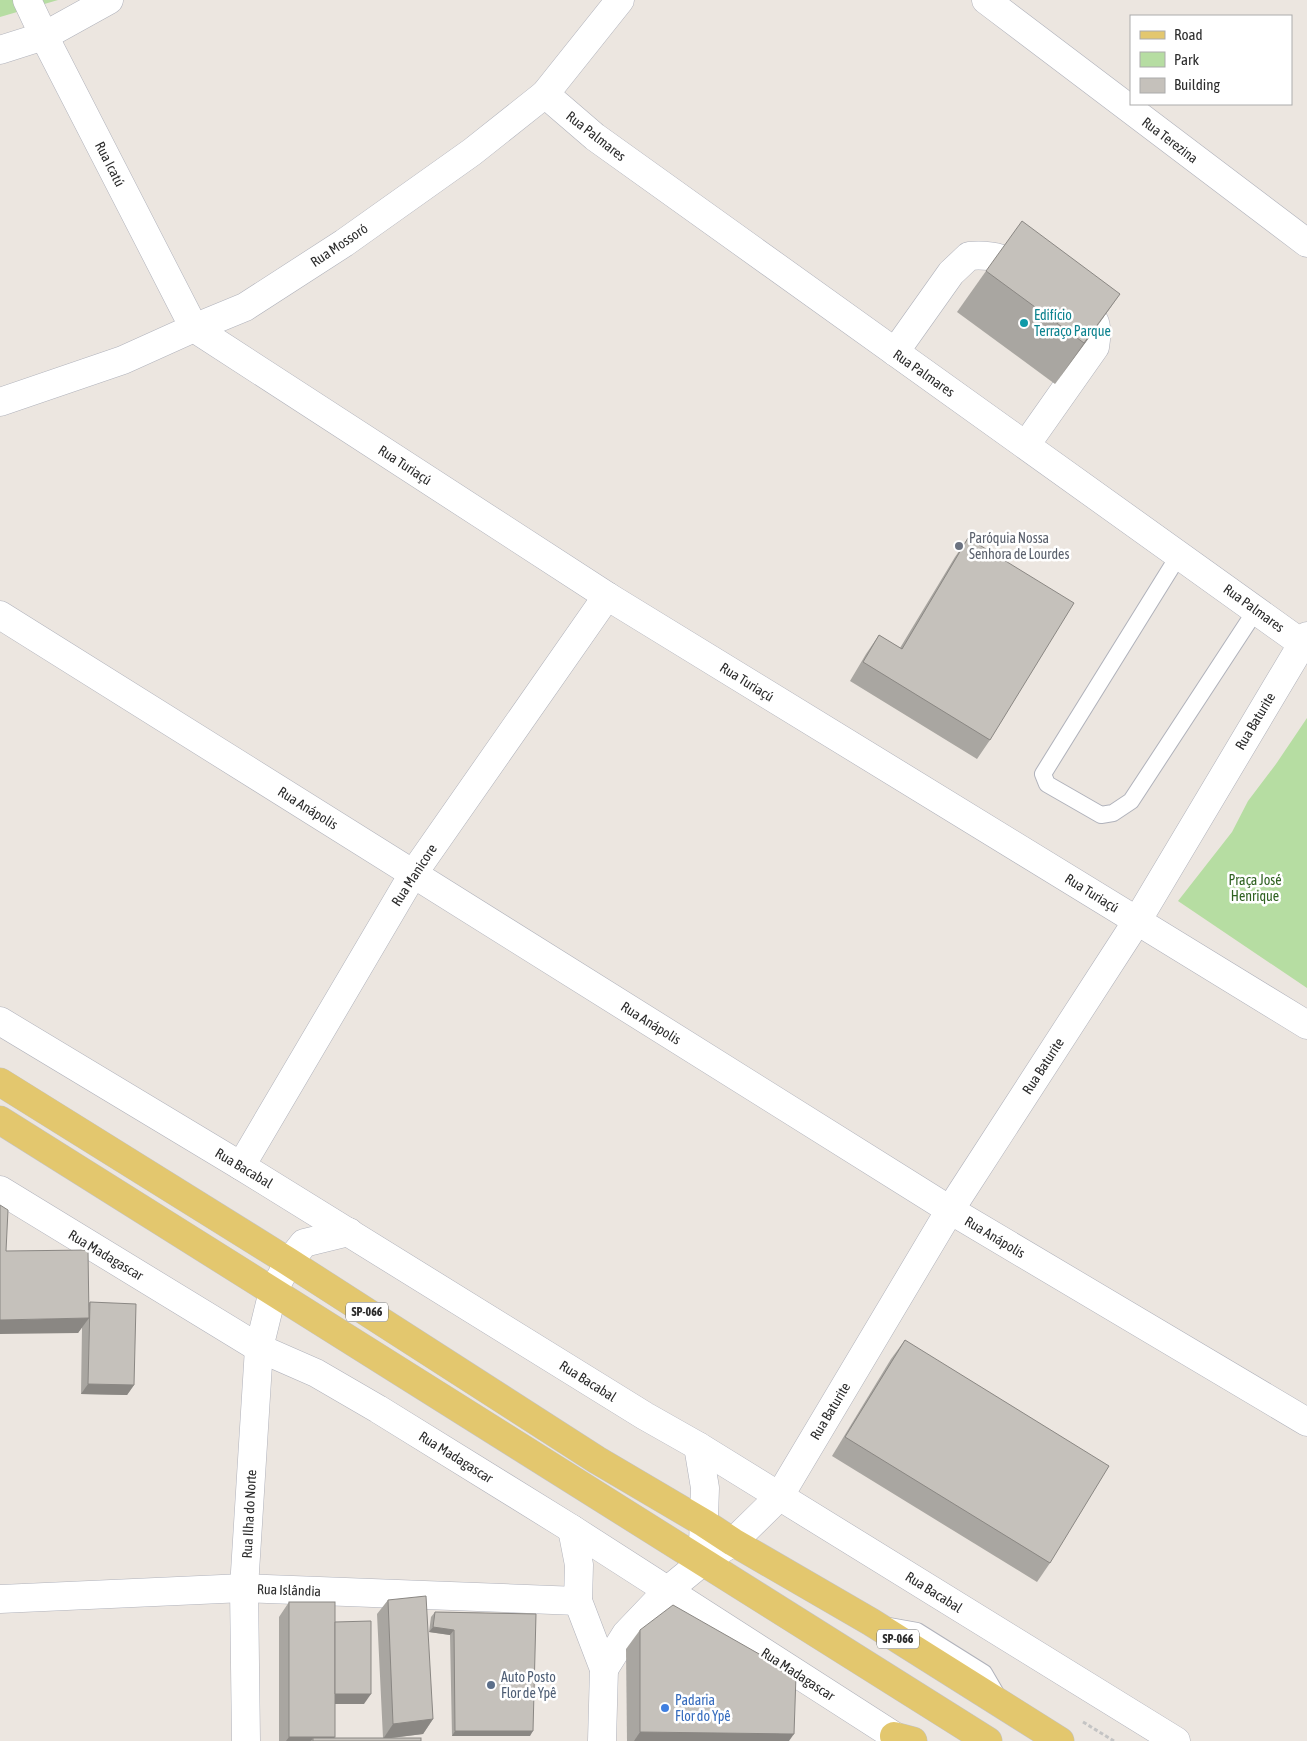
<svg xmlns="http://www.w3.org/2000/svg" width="1307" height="1741" viewBox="0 0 1307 1741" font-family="'Asap Condensed',sans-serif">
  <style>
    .green { fill: #b6dda2 }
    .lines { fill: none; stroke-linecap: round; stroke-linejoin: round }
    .service-casing { stroke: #b0b2bb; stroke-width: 18 }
    .minor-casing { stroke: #b0b2bb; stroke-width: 29 }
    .tertiary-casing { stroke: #b0b2bb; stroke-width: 29 }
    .primary-casing { stroke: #c4c4c4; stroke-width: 29 }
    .path { stroke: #c4c4c4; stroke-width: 3; stroke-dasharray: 4 2.5; stroke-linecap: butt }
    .service { stroke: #fff; stroke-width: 16 }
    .minor { stroke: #fff; stroke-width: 28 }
    .tertiary { stroke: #fff; stroke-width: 28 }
    .primary { stroke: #e3c76e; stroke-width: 28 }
    .wall { fill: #a9a6a1 }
    .shaded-wall { fill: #8a8783 }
    .building { fill: #c5c1bb; stroke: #8a8783 }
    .culture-dot { fill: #0f9aa8; stroke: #fff; stroke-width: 2 }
    .worship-dot { fill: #6b7280; stroke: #fff; stroke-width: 2 }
    .service-dot { fill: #5c6f8a; stroke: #fff; stroke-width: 2 }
    .shop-dot { fill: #3f7fe0; stroke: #fff; stroke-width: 2 }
    .labels { text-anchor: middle; stroke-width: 5; stroke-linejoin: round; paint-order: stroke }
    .shield { fill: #fff; stroke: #6b6b6b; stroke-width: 1 }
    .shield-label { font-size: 12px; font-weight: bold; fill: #2c2c2c }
    .street-label { font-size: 14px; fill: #2c2c2c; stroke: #fff }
    .culture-label { font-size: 14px; fill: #0d838f; stroke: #fff; text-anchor: start }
    .worship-label { font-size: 14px; fill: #5b616d; stroke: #fff; text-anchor: start }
    .park-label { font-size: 14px; fill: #306222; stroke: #fff }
    .service-label { font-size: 14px; fill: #4e5e75; stroke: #fff; text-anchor: start }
    .shop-label { font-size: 14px; fill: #366cbe; stroke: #fff; text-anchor: start }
  </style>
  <rect width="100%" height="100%" fill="#ece6e0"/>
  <g class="green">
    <polygon points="0,0 58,0 0,17"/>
    <polygon points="1307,718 1307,988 1178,901 1232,832 1248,801 1276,764"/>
  </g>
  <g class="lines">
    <g class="service-casing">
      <g id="service">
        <polyline points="1179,555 1043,774 1047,784 1101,815 1113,813 1131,801 1256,610"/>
        <polyline points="889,1626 917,1631 984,1673 998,1697"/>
      </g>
    </g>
    <g class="minor-casing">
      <g id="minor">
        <polyline points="986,0 1307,243"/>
        <path d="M 895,352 L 951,273 L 969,256 C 995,254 1007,259 1029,274"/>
        <polyline points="0,402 123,360 194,328"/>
        <path d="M 1026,445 L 1095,347 C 1100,317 1093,318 1070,302"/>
        <polyline points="0,615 950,1210 1307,1422"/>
        <polyline points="241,1166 413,874 607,596"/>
        <polyline points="698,1446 705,1488 703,1544"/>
        <polyline points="572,1529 579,1565 578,1601 604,1669 602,1741"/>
        <polyline points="0,1599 244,1588 578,1601"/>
        <polyline points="604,1669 626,1634 668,1590 701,1563 733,1542 779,1497 950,1210 1137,921 1307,636"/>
        <polyline points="246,1741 244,1588 259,1348 273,1291 289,1262 304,1243 349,1232"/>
      </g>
    </g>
    <g class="tertiary-casing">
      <g id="tertiary">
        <polyline points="27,0 44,36 194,328 607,596 1307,1025"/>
        <polyline points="0,50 44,36 109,0"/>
        <polyline points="545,94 595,137 1307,647"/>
        <polyline points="194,328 245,307 344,243 472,152 545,94 620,0"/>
        <polyline points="0,1021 241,1166 645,1416 698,1446 1176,1741"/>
        <polyline points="0,1190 259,1348 316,1373 378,1409 572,1529 902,1741"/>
      </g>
    </g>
    <g class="primary-casing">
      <g id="primary">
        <polyline points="0,1082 289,1262 597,1460 704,1523 733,1542 871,1622 1060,1741"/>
        <path d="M 0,1120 C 330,1327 658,1536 988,1741"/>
        <polyline points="894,1736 913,1741"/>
      </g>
    </g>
    <polyline class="path" points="1083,1722 1114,1741"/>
    <use href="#service" class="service"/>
    <use href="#minor" class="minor"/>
    <use href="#tertiary" class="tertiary"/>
    <use href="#primary" class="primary"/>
  </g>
  <g class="wall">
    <polygon points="986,271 1091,335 1055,384 957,312"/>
    <polygon points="968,538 990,740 977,759 850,681 866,654 879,635 900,648 955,557"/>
    <polygon points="6,1251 88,1304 90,1302 134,1385 127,1395 81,1394 82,1327 78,1333"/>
    <polygon points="905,1340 1050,1563 1037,1582 832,1456 891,1359"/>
    <polygon points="388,1600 433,1719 423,1734 390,1738 421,1741 279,1741 279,1617 289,1602 335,1622 364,1704 335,1704 335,1737 333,1738 383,1738 377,1614"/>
    <polygon points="435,1612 536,1614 530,1736 452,1736 450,1635 429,1632 431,1617"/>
    <polygon points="640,1630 789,1741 627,1741 626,1649"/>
  </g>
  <g class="shaded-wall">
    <polygon points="1120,294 1091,335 1055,384 1084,343"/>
    <polygon points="89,1318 78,1333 0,1334 0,1320"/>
    <polygon points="88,1384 134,1385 127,1395 81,1394"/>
    <polygon points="433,1627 454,1630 450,1635 429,1632"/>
    <polygon points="334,1694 371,1694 364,1704 327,1704"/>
    <polygon points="433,1719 423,1734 383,1739 393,1724"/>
    <polygon points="455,1731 533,1731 530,1736 452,1736"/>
    <polygon points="640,1732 794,1734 789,1741 634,1741"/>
    <polygon points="289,1737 335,1737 331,1741 313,1738 311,1741 286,1741"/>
  </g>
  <g class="building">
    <polygon points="1022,221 1120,294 1084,343 986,271"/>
    <polygon points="968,538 1074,603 990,740 863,662 879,635 902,649"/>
    <polygon points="0,1205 8,1210 6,1251 88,1250 89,1318 0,1320"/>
    <polygon points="90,1302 136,1304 134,1385 88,1384"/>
    <polygon points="905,1340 1109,1466 1050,1563 845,1437"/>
    <polygon points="426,1596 433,1719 393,1724 388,1600"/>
    <rect x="289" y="1602" width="46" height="135"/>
    <polygon points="673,1605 796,1675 794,1734 640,1732 640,1630"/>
    <polygon points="435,1612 536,1614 533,1731 455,1731 454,1630 433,1627"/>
    <polygon points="371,1621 371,1694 335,1694 335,1622"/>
    <rect x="313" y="1738" width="108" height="3"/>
  </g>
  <circle class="culture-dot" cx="1024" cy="323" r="5"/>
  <circle class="worship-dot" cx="959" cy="546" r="5"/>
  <circle class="service-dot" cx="491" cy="1685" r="5"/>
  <circle class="shop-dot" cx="665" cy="1708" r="5"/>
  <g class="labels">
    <g class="shield">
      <rect x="346" y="1302.5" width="42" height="19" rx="4"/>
      <rect x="877" y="1629.5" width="42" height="19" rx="4"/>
    </g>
    <g class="shield-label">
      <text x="367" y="1316">SP-066</text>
      <text x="898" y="1643">SP-066</text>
    </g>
    <g class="street-label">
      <text transform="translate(596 136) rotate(38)" y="5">Rua Palmares</text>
      <text transform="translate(1170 140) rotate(37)" y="5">Rua Terezina</text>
      <text transform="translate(110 164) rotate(63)" y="5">Rua Icatú</text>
      <text transform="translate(339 245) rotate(-34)" y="5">Rua Mossoró</text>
      <text transform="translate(924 373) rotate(35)" y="5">Rua Palmares</text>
      <text transform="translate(405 465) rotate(33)" y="5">Rua Turiaçú</text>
      <text transform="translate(1254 608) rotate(36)" y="5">Rua Palmares</text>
      <text transform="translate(747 682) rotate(32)" y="5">Rua Turiaçú</text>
      <text transform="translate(1255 721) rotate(-59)" y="5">Rua Baturite</text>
      <text transform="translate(308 808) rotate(32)" y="5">Rua Anápolis</text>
      <text transform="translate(414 875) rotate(-57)" y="5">Rua Manicore</text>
      <text transform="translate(1092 893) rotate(32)" y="5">Rua Turiaçú</text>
      <text transform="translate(651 1023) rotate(32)" y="5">Rua Anápolis</text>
      <text transform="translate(1043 1066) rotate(-57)" y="5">Rua Baturite</text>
      <text transform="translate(244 1168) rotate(31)" y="5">Rua Bacabal</text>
      <text transform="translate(995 1237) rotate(31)" y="5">Rua Anápolis</text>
      <text transform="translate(106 1255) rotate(31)" y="5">Rua Madagascar</text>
      <text transform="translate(588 1381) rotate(32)" y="5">Rua Bacabal</text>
      <text transform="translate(830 1411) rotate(-59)" y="5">Rua Baturite</text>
      <text transform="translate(456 1457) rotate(32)" y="5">Rua Madagascar</text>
      <text transform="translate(249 1514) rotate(-87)" y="5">Rua Ilha do Norte</text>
      <text transform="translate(289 1590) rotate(2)" y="5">Rua Islândia</text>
      <text transform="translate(934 1592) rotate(32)" y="5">Rua Bacabal</text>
      <text transform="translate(798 1674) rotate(33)" y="5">Rua Madagascar</text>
    </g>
    <g class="culture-label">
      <text x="1034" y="320">Edifício<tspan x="1034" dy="16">Terraço Parque</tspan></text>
    </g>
    <g class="worship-label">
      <text x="969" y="543">Paróquia Nossa<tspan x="969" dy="16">Senhora de Lourdes</tspan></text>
    </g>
    <g class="park-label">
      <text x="1255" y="885">Praça José<tspan x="1255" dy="16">Henrique</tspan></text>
    </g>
    <g class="service-label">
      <text x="501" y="1682">Auto Posto<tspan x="501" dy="16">Flor de Ypê</tspan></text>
    </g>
    <g class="shop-label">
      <text x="675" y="1705">Padaria<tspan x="675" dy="16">Flor do Ypê</tspan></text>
    </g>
  </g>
  <rect x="1130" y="15" width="162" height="90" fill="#ffffff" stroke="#ababab"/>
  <rect x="1140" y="31" width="25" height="8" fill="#e3c76e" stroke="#ababab"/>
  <text x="1174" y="40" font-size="15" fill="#2c2c2c">Road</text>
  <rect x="1140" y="52" width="25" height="15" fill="#b6dda2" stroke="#ababab"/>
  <text x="1174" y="65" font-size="15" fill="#2c2c2c">Park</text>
  <rect x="1140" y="78" width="25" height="15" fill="#c5c1bb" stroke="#ababab"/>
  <text x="1174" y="90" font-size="15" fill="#2c2c2c">Building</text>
</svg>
